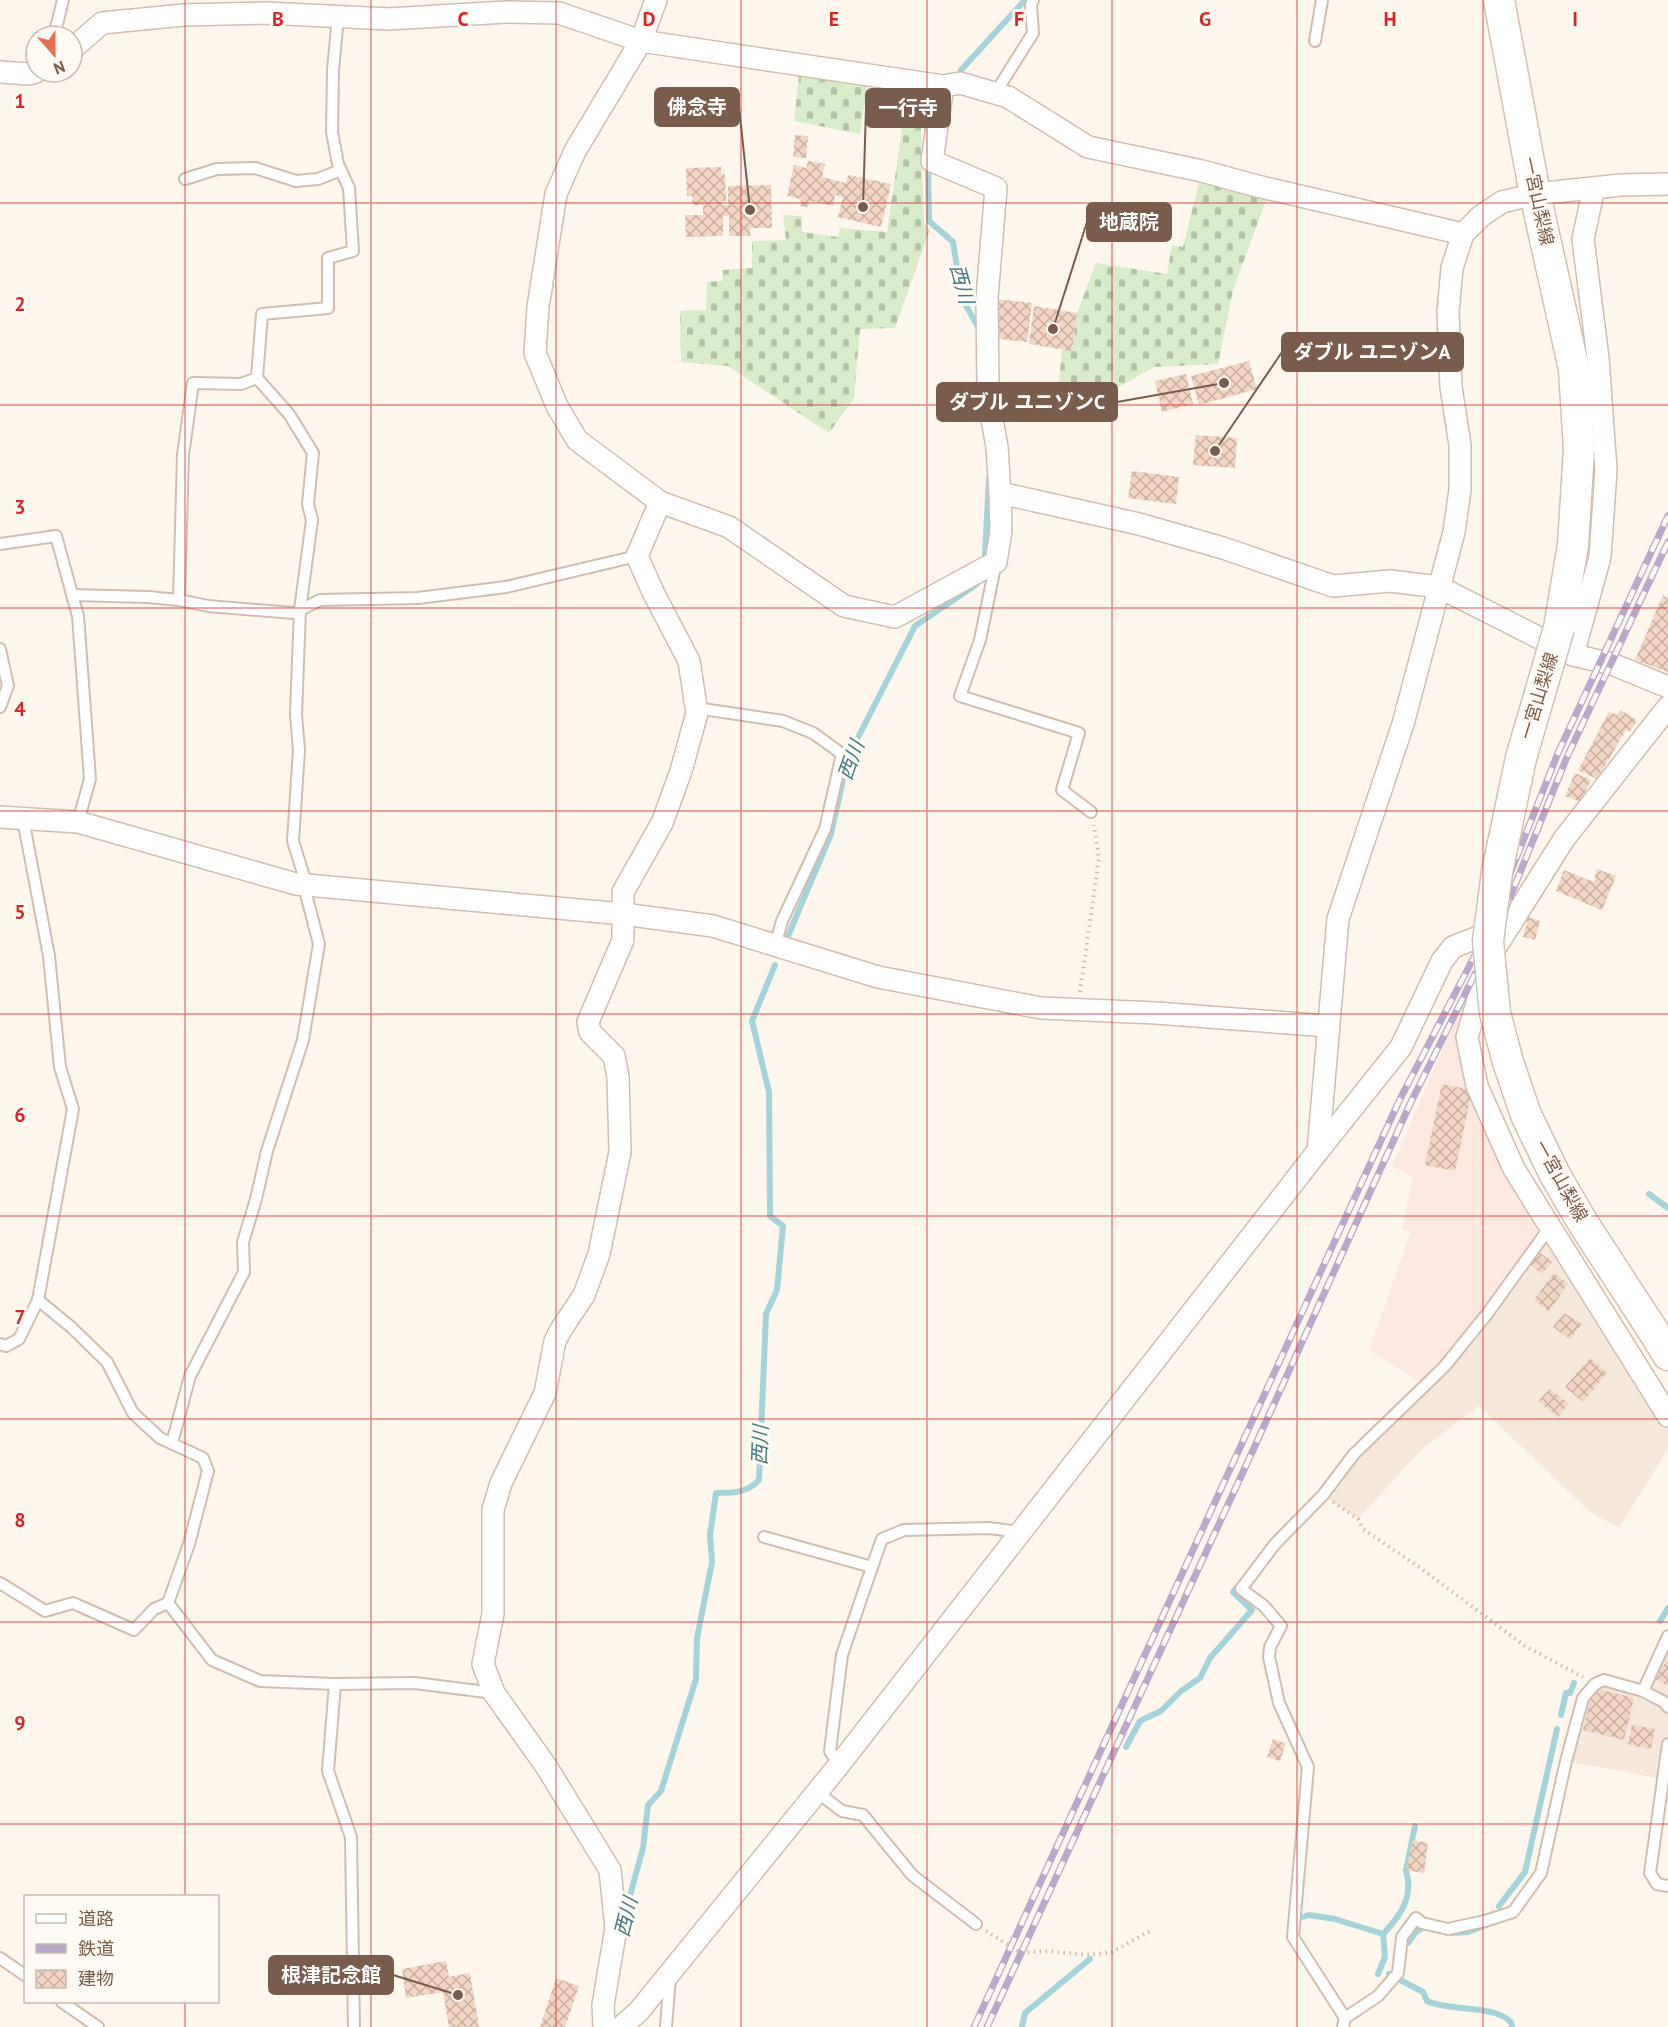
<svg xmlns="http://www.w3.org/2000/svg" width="1668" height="2027" viewBox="0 0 1668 2027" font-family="'PT Sans','Noto Sans JP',sans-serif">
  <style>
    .residential { fill: #f5e8da }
    .commercial { fill: #fde8e0 }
    .cemetery { fill: url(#cemetery-stones) }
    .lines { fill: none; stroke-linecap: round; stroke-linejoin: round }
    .stream { stroke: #a5d3da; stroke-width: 6 }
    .building { fill: url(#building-cross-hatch) }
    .lane-casing { stroke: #d1beb0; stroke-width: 14 }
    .street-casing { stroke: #d1beb0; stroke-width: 24 }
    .secondary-casing { stroke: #d6c0b0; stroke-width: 33 }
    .path { stroke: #d9b8a5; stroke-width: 4; stroke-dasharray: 1.5 4.5; stroke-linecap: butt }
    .lane { stroke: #fff; stroke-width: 10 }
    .street { stroke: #fff; stroke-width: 21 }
    .secondary { stroke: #fff; stroke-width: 30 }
    .rail-casing { stroke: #b9a8c9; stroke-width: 7 }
    .rail { stroke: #fffaf3; stroke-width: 4.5; stroke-dasharray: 14; stroke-linecap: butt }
    .secondary-bridge-casing { stroke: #d6c0b0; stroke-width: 33; stroke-linecap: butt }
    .secondary-bridge { stroke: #fff; stroke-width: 30 }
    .grid { fill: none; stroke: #d62828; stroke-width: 1.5; stroke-opacity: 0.55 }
    .labels { text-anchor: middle; stroke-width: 6; stroke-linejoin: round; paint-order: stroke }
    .street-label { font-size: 18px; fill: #7a5c4d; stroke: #fffaf3 }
    .water-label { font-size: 20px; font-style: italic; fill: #437c86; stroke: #fffaf3 }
    .grid-label { font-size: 20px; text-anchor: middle; font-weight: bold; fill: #d62828; stroke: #fffaf3; stroke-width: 6; stroke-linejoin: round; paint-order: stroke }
    .leader { fill: none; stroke: #7a5c4d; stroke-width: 2 }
    .callout-dot { fill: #7a5c4d; stroke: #fffaf3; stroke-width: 2 }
    .callout { fill: #7a5c4d; stroke: #7a5c4d; stroke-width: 2 }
    .callout-label { font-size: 20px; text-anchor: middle; font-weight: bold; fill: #fff }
  </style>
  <defs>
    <pattern id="cemetery-stones" width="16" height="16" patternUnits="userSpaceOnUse" patternTransform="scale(1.5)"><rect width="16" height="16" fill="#d8ecc9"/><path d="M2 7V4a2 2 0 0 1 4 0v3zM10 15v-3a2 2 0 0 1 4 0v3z" fill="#b4c2a5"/></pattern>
    <pattern id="building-cross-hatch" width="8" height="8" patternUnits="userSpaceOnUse" patternTransform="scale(1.5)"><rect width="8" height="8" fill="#f3d5c3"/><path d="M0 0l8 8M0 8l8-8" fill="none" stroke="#cab0a1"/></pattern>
  </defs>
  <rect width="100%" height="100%" fill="#fdf6ec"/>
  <g class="residential">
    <polygon points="1550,1227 1668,1416 1668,1449 1619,1528 1590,1512 1479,1406 1421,1450 1358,1519 1323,1495 1354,1454 1444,1367"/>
    <polygon points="1668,1636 1668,1744 1662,1779 1566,1761 1583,1698 1595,1684 1643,1691"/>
  </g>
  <polygon class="commercial" points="1463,1003 1467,1037 1550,1227 1425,1385 1369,1350 1411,1232 1402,1229 1413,1177 1392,1166"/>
  <g class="cemetery">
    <polygon points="799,75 867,86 860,134 794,121"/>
    <polygon points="902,87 920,92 924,223 930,229 895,328 860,329 854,398 829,433 728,366 681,362 680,311 706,310 707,282 722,281 723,270 752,268 752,241 786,240 783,215 802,216 802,232 838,237 840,228 887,232 902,129 894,125"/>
    <polygon points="1202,171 1268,195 1233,290 1218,364 1154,367 1101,397 1058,394 1062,349 1072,350 1077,313 1096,263 1167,274 1172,245 1183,247"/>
  </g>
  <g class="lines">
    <g class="stream">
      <polyline points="961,70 1025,0"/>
      <polyline points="926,93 927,133"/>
      <polyline points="928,165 929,221 953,242 962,299 980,330"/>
      <polyline points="985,555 989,478"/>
      <polyline points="788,936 831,834 848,757 915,626 977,584"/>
      <polyline points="1649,1194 1668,1208"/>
      <polyline points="1660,1621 1668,1608"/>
      <polyline points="1561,1715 1566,1693 1570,1693 1574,1683"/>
      <polyline points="1126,1747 1140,1721 1161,1711 1181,1691 1200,1678 1210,1658 1252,1610 1233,1592 1241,1583"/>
      <polyline points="1499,1906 1525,1872 1557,1729"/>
      <path d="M 1293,1920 L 1309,1915 L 1335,1919 L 1383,1934 C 1401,1915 1414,1897 1406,1870 L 1415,1826"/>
      <path d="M 623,1921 L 643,1848 L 648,1805 L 661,1791 L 696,1679 L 697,1638 L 712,1562 L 710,1535 L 716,1493 C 733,1493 747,1493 759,1480 L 766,1314 L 777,1290 L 783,1226 L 770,1216 L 769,1092 L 752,1021 L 775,965"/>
      <polyline points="1452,1933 1468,1932 1486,1925"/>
      <polyline points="1408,1943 1416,1932 1422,1928 1427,1928"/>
      <polyline points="1378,1974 1385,1957 1383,1934"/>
      <path d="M 1389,1974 L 1423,1992 L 1427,2001 C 1451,2012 1493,2004 1511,2022 L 1512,2027"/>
      <polyline points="1022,2027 1025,2013 1090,1959"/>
    </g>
  </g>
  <g class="building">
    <polygon points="795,135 808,136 806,158 793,157"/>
    <polygon points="808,161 825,164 822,177 846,183 848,175 891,184 881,227 838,217 843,197 835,195 833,206 809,201 808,207 800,206 801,199 787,196 794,165 806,168"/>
    <polygon points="721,167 721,174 725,174 726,201 721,201 722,205 728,205 728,186 771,185 772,228 750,228 750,236 729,236 729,216 723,216 723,236 686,237 685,215 703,215 703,205 693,205 692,196 687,196 686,168"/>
    <polygon points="995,299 1032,303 1027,342 990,338"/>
    <polygon points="1034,306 1077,313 1072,351 1029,344"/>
    <polygon points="1249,361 1257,389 1199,405 1191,376"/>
    <polygon points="1186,374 1193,404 1162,412 1155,381"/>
    <polygon points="1196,435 1237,438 1235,468 1193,465"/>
    <polygon points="1132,471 1179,477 1176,504 1128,498"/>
    <polygon points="1663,595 1668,599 1668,672 1635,660"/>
    <polygon points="1620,710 1637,720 1630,732 1626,730 1597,779 1578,770 1609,712 1617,715"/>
    <polygon points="1575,773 1591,780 1580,802 1565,796"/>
    <polygon points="1597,869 1616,876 1602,910 1556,891 1564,870 1594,882"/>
    <polygon points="1528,917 1540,921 1535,940 1523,937"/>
    <polygon points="1442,1084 1472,1090 1455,1171 1425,1165"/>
    <polygon points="1539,1252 1552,1262 1542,1274 1529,1264"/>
    <polygon points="1554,1273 1568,1284 1549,1311 1534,1300"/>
    <polygon points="1564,1313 1582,1324 1570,1339 1553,1327"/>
    <polygon points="1590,1358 1607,1373 1583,1402 1565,1387"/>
    <polygon points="1550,1389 1569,1404 1558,1417 1538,1401"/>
    <polygon points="1668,1658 1668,1686 1655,1679"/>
    <polygon points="1593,1688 1634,1698 1624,1740 1583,1730"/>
    <polygon points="1632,1725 1655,1729 1651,1749 1628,1745"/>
    <polygon points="1273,1739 1286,1743 1280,1761 1267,1757"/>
    <polygon points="1413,1840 1428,1843 1424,1873 1406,1870"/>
    <polygon points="446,1961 449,1977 470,1973 479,2027 449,2027 443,1992 406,1998 402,1969"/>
    <polygon points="556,1978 579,1986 565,2027 540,2027"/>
  </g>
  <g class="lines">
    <g class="lane-casing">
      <g id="lane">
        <polyline points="54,36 63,0"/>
        <polyline points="1315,41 1322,0"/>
        <polyline points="996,92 1033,33 1031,5 1033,0"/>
        <polyline points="185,179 217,169 255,168 296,181 318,179 341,170"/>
        <polyline points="0,544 56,536 78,616 90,779 78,822"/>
        <polyline points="996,562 980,640 960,696 1079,733 1062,790 1091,812"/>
        <polyline points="72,595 148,597 179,600 208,606 294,613 320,600 418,598 506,587 637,556"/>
        <polyline points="179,600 183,455 193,383 241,384 257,378"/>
        <polyline points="0,649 8,686 0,707"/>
        <polyline points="696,708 783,721 813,733 842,754 825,829 782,921 775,946"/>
        <polyline points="38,1300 71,1327 107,1362 133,1413 160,1438 203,1458 208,1471 189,1544 168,1603 212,1660 260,1681 335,1684 415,1683 494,1693"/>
        <polyline points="0,1344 6,1346 19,1339 38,1300 73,1109 60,1067 49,956 23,819"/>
        <polyline points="172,1443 190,1376 244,1272 243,1242 256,1199 267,1151 303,1040 319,944 306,894 307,886 293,841 299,750 296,714 300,610 312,520 308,504 313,453 289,414 257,378 262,314 328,308 328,258 353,251 349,188 338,164 332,132 333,70 338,17"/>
        <polyline points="764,1537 872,1567 842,1655 830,1751 839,1765"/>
        <polyline points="872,1567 882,1539 904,1530 989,1528 1020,1532"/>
        <polyline points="0,1583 45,1611 73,1603 134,1630 154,1609 168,1603"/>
        <polyline points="335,1684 328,1771 351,1837 354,2027"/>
        <polyline points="1643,1691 1664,1702 1668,1707"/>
        <polyline points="1668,1744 1650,1873 1657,1884 1668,1886"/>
        <polyline points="817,1792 842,1811 863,1815 912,1875 976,1924"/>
        <polyline points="0,1958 26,1976"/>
        <polyline points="62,2002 98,2027"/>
        <polyline points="1345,2018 1378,1996 1398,1973 1402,1937 1416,1918 1422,1923 1448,1929 1485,1921 1513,1912 1541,1873 1566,1761 1583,1698 1595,1684 1604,1680 1643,1691 1668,1636"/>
        <polyline points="666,2027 670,1977"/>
        <polyline points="1343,2027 1345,2018 1293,1937 1308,1767 1279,1703 1269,1657 1270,1647 1281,1626 1264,1606 1241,1589 1275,1544 1323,1495 1354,1454 1444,1367 1487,1314 1550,1227"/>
      </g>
    </g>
    <g class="street-casing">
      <g id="street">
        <polyline points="656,0 641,41 575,151 556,194 538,307 535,353 557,406 577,440 660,502 729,527 844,606 895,617 996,562 1001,531 1000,493 997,447 988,396 987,298 996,188 932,161 943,86"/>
        <polyline points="72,49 102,23 184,15 265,13 389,19 506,12 559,13 641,41 943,86 960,83 1008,97 1088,147 1202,171 1257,186 1463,234"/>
        <polyline points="0,72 29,74 36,72"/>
        <polyline points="1000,493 1139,524 1223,548 1333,586 1390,581 1439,587 1573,655 1612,664 1668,687"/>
        <polyline points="1573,655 1600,557 1606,470 1598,358 1583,239 1594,188"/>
        <polyline points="0,817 78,822 296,884 623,914 713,926 878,977 1041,1008 1156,1013 1328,1026"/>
        <polyline points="1494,950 1564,839 1668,707"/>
        <polyline points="1487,969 1467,1037 1477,1086 1514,1169 1668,1416"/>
        <polyline points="1318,1151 1338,919 1403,724 1454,532 1460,490 1460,445 1451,387 1448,312 1452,268 1463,234 1481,216 1502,202 1535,194 1621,185 1668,184"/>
        <polyline points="604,2027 603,2005 616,1928 610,1870 546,1766 494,1693 483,1664 493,1614 493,1510 501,1483 545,1393 555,1341 562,1328 584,1295 599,1254 620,1152 618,1077 614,1056 590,1032 588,1022 623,940 623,892 662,823 681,771 697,713 689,661 653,592 637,556 660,502"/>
        <polyline points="621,2027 639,2011 839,1765 1318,1151 1401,1047 1442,961 1453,947 1486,934 1496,932 1495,936"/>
      </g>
    </g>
    <g class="secondary-casing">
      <g id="secondary">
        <polyline points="1499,0 1535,194 1574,369 1579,449 1573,545 1559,628"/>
        <polyline points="1652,1329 1668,1355"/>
      </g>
    </g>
    <g class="path">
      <polyline points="1080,992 1099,858 1094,825"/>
      <polyline points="1333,1502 1358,1519 1363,1529 1419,1567 1525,1646 1583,1677"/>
      <polyline points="986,1931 1021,1953 1048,1951 1089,1955 1112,1952 1152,1930"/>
    </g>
    <use href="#lane" class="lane"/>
    <use href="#street" class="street"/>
    <use href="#secondary" class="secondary"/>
    <g class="rail-casing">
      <g id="rail">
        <polyline points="1504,912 1567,757 1668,542"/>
        <polyline points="974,2027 1400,1099 1486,934 1558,753 1668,516"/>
        <polyline points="987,2027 1249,1459 1411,1102 1475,974"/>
      </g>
    </g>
    <use href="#rail" class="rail"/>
    <g class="secondary-bridge-casing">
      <polyline id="secondary-bridge" points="1559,628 1521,758 1497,872 1488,941 1495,1013 1508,1062 1526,1115 1555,1175 1583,1223 1652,1329"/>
    </g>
    <use href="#secondary-bridge" class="secondary-bridge"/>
  </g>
  <path class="grid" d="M 185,0 L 185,1896M 371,0 L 371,2027M 556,0 L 556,2027M 741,0 L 741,2027M 927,0 L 927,2027M 1112,0 L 1112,2027M 1297,0 L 1297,2027M 1483,0 L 1483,2027M 0,203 L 1668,203M 0,405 L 1668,405M 0,608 L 1668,608M 0,811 L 1668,811M 0,1014 L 1668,1014M 0,1216 L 1668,1216M 0,1419 L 1668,1419M 0,1622 L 1668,1622M 0,1824 L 1668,1824M 185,2002 L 185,2027"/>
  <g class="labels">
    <g class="street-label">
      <text transform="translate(1538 201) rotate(78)" y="6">一宮山梨線</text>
      <text transform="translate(1539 696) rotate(-73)" y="6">一宮山梨線</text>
      <text transform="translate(1561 1181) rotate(61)" y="6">一宮山梨線</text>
    </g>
    <g class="water-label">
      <text transform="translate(962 284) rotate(75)" y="7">西川</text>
      <text transform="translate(851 760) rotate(-70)" y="7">西川</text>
      <text transform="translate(760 1445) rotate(-88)" y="7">西川</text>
      <text transform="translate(626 1917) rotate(-76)" y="7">西川</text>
    </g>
  </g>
  <g class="grid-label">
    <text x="278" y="26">B</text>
    <text x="463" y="26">C</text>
    <text x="649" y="26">D</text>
    <text x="834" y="26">E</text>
    <text x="1019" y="26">F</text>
    <text x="1205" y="26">G</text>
    <text x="1390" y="26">H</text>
    <text x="1575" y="26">I</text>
    <text x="20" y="108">1</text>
    <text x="20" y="311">2</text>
    <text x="20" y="514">3</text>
    <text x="20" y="716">4</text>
    <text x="20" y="919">5</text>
    <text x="20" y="1122">6</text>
    <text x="20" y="1324">7</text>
    <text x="20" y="1527">8</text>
    <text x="20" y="1730">9</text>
  </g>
  <path class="leader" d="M750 210L739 107M863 207L866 108M1053 329L1087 222M1215 451L1282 352M1224 383L1117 402M458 1995L393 1975"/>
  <g class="callout-dot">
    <circle cx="750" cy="210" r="6"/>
    <circle cx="863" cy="207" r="6"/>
    <circle cx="1053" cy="329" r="6"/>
    <circle cx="1215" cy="451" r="6"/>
    <circle cx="1224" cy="383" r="6"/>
    <circle cx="458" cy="1995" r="6"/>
  </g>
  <g class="callout">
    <rect x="655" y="88" width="84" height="38" rx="6"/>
    <rect x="866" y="89" width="84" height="38" rx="6"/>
    <rect x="1087" y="203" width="84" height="38" rx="6"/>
    <rect x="1282" y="333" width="181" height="38" rx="6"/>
    <rect x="937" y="383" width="180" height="38" rx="6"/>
    <rect x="269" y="1956" width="124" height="38" rx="6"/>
  </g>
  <g class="callout-label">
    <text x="697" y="114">佛念寺</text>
    <text x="908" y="115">一行寺</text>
    <text x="1129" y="229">地蔵院</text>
    <text x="1372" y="359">ダブル ユニゾンA</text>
    <text x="1027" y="409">ダブル ユニゾンC</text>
    <text x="331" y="1982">根津記念館</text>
  </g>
  <rect x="24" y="1895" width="195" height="108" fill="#fffaf3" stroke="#cabbb1" stroke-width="1.5"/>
  <rect x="36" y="1914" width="30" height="9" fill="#ffffff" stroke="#cabbb1" stroke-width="1.5"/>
  <text x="78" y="1925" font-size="18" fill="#7a5c4d">道路</text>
  <rect x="36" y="1944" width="30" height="9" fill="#b9a8c9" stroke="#cabbb1" stroke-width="1.5"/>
  <text x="78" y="1955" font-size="18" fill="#7a5c4d">鉄道</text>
  <rect x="36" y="1970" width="30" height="18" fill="url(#building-cross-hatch)" stroke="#cabbb1" stroke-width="1.5"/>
  <text x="78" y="1985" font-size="18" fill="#7a5c4d">建物</text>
  <g transform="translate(54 54) rotate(159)"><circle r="28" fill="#fffaf3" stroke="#cabbb1" stroke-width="1.5"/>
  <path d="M0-4.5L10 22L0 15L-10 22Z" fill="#e76f51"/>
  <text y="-9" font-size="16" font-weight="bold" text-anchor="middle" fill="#7a5c4d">N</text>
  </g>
</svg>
